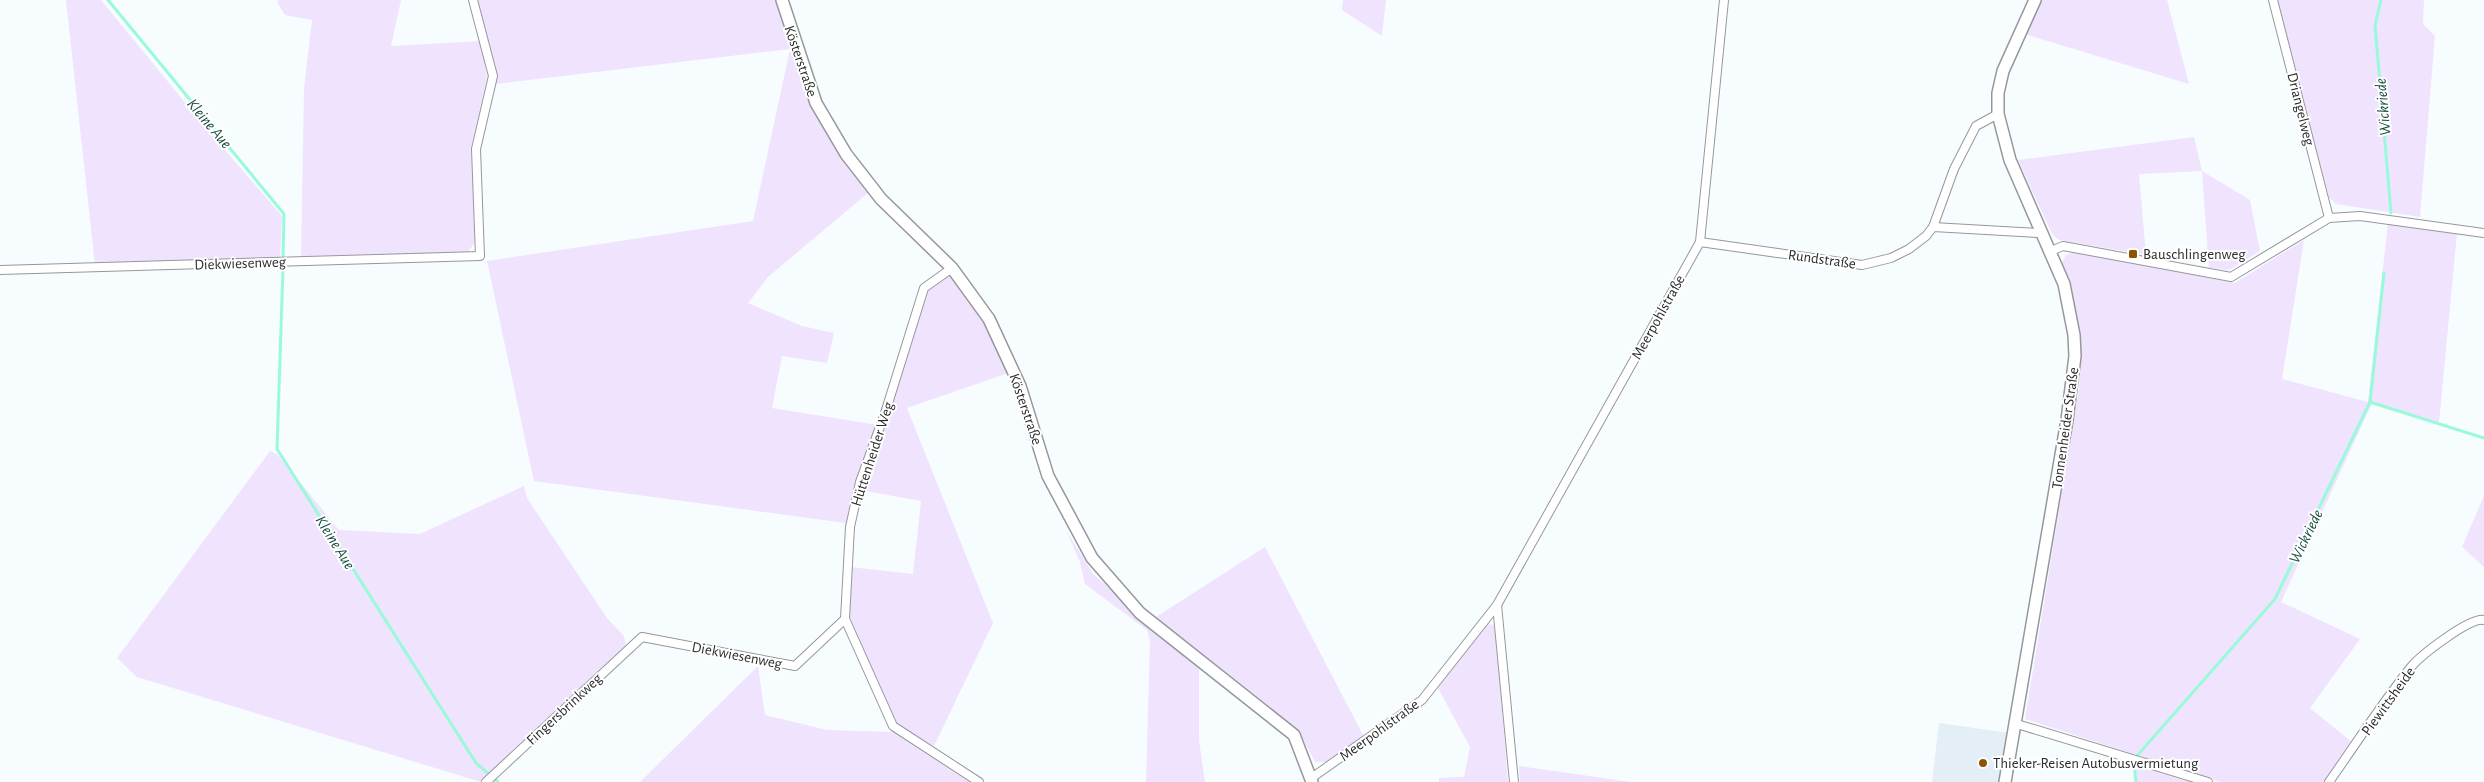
<svg xmlns="http://www.w3.org/2000/svg" width="2484" height="782" viewBox="0 0 2484 782" font-family="'Alegreya Sans',sans-serif">
  <style>
    .built { fill: #e3eef6 }
    .green { fill: #f0e3fe }
    .lines { fill: none; stroke-linecap: round; stroke-linejoin: round }
    .stream { stroke: #99fada; stroke-width: 3 }
    .street-casing { stroke: #94989b; stroke-width: 10 }
    .secondary-casing { stroke: #94989b; stroke-width: 14 }
    .street { stroke: #fff; stroke-width: 8 }
    .secondary { stroke: #fff; stroke-width: 11 }
    .poi-dot { fill: #8b5505; stroke: #fff; stroke-width: 2 }
    .labels { text-anchor: middle; stroke-width: 4; stroke-linejoin: round; paint-order: stroke }
    .street-label { font-size: 15px; fill: #2a2b2c; stroke: #fff }
    .poi-label { font-size: 15px; fill: #2a2b2c; stroke: #fff; text-anchor: start }
    .water-label { font-size: 16px; font-style: italic; fill: #154d3d; stroke: #fff }
  </style>
  <rect width="100%" height="100%" fill="#f7fcff"/>
  <polygon class="built" points="1939,723 2010,733 2001,782 1932,782"/>
  <g class="green">
    <polygon points="66,0 101,0 206,128 282,216 280,259 95,265"/>
    <polygon points="279,0 401,0 391,46 481,41 487,78 471,147 477,239 468,252 301,258 304,88 312,20 285,15 277,2"/>
    <polygon points="477,0 778,0 790,48 812,102 869,192 768,277 748,303 802,326 834,333 827,363 782,356 772,408 878,425 856,480 846,523 534,481 487,261 753,221 790,49 495,84"/>
    <polygon points="1343,0 1386,0 1382,36 1342,10"/>
    <polygon points="2040,0 2167,0 2189,84 2025,34"/>
    <polygon points="2275,0 2424,0 2423,24 2435,36 2420,217 2336,204 2329,197"/>
    <polygon points="2194,137 2202,171 2250,200 2260,251 2229,270 2209,268 2202,171 2139,174 2146,255 2059,240 2052,234 2018,160"/>
    <path d="M 2388,223 L 2457,233 L 2439,423 L 2372,403 L 2281,602 L 2360,639 L 2310,708 L 2353,743 L 2326,782 L 2221,782 L 2025,719 L 2079,388 C 2082,344 2078,305 2061,265 L 2066,255 L 2075,252 L 2235,283 L 2304,240 L 2282,379 L 2368,402 Z"/>
    <polygon points="952,272 987,320 1011,372 907,408 993,623 934,746 896,724 850,619 850,567 913,574 921,501 860,490 926,289"/>
    <polygon points="270,451 277,454 339,530 420,534 524,486 527,498 607,618 624,636 626,645 481,782 137,677 117,658"/>
    <polygon points="2484,496 2484,567 2462,547"/>
    <polygon points="1067,532 1093,574 1199,665 1199,741 1205,782 1146,782 1150,640 1147,630 1085,584 1080,562"/>
    <polygon points="1265,547 1364,737 1327,762 1315,762 1299,731 1156,617"/>
    <polygon points="1487,624 1495,625 1508,782 1439,782 1439,778 1464,777 1470,747 1438,688"/>
    <polygon points="758,666 765,715 827,730 894,732 972,782 640,782"/>
    <polygon points="2134,765 2190,782 2136,782"/>
    <polygon points="1519,766 1631,782 1520,782"/>
  </g>
  <g class="lines">
    <g class="stream">
      <polyline points="108,0 284,214 283,257"/>
      <polyline points="2381,0 2375,25 2391,213"/>
      <polyline points="283,268 277,449 476,763 498,782"/>
      <polyline points="2370,402 2484,438"/>
      <polyline points="2136,757 2275,599 2370,402 2384,273"/>
      <polyline points="2134,765 2136,782"/>
    </g>
    <g class="street-casing">
      <g id="street">
        <polyline points="2273,0 2329,218"/>
        <polyline points="1933,227 1954,169 1976,126 1998,114"/>
        <polyline points="1700,242 1862,265 1891,258 1909,249 1926,236 1933,227 2038,233 2042,231"/>
        <polyline points="2051,251 2063,246 2231,277 2329,218 2360,216 2484,233"/>
        <polyline points="952,268 924,288 886,410 860,482 850,527 845,619 893,726 979,782"/>
        <polyline points="0,270 480,256 476,149 493,76 473,0"/>
        <polyline points="1497,605 1514,782"/>
        <polyline points="2017,724 2208,782"/>
        <polyline points="1310,779 1422,700 1497,605 1700,242 1724,0"/>
        <polyline points="486,782 642,637 795,666 845,619"/>
        <path d="M 2329,782 C 2356,744 2382,703 2411,667 C 2421,655 2470,617 2484,620"/>
      </g>
    </g>
    <g class="secondary-casing">
      <g id="secondary">
        <polyline points="782,0 816,103 846,154 881,199 952,268 989,319 1020,386 1048,476 1092,558 1140,613 1294,735 1312,782"/>
        <polyline points="2005,782 2067,420 2075,356 2074,335 2064,284 2010,160 1998,114 1998,93 2003,71 2035,0"/>
      </g>
    </g>
    <use href="#street" class="street"/>
    <use href="#secondary" class="secondary"/>
  </g>
  <g class="poi-dot">
    <rect x="2128" y="249" width="10" height="10" rx="2.5"/>
    <circle cx="1983" cy="763" r="5"/>
  </g>
  <g class="labels">
    <g class="street-label">
      <text transform="translate(801 61) rotate(71)" y="5">Kösterstraße</text>
      <text transform="translate(2301 109) rotate(76)" y="5">Driangelweg</text>
      <text transform="translate(1822 259) rotate(8)" y="5">Rundstraße</text>
      <text transform="translate(240 263) rotate(-2)" y="5">Diekwiesenweg</text>
      <text transform="translate(1658 317) rotate(-61)" y="5">Meerpohlstraße</text>
      <text transform="translate(1026 409) rotate(71)" y="5">Kösterstraße</text>
      <text transform="translate(2065 428) rotate(-82)" y="5">Tonnenheider Straße</text>
      <text transform="translate(872 454) rotate(-72)" y="5">Hüttenheider Weg</text>
      <text transform="translate(737 655) rotate(11)" y="5">Diekwiesenweg</text>
      <text transform="translate(2388 701) rotate(-54)" y="5">Piewittsheide</text>
      <text transform="translate(564 709) rotate(-43)" y="5">Fingersbrinkweg</text>
      <text transform="translate(1379 730) rotate(-36)" y="5">Meerpohlstraße</text>
    </g>
    <g class="poi-label">
      <text x="2143" y="259">Bauschlingenweg</text>
      <text x="1993" y="768">Thieker-Reisen Autobusvermietung</text>
    </g>
    <g class="water-label">
      <text transform="translate(2382 107) rotate(-95)" y="6">Wickriede</text>
      <text transform="translate(210 123) rotate(50)" y="6">Kleine Aue</text>
      <text transform="translate(2305 536) rotate(-64)" y="6">Wickriede</text>
      <text transform="translate(336 542) rotate(58)" y="6">Kleine Aue</text>
    </g>
  </g>
</svg>
